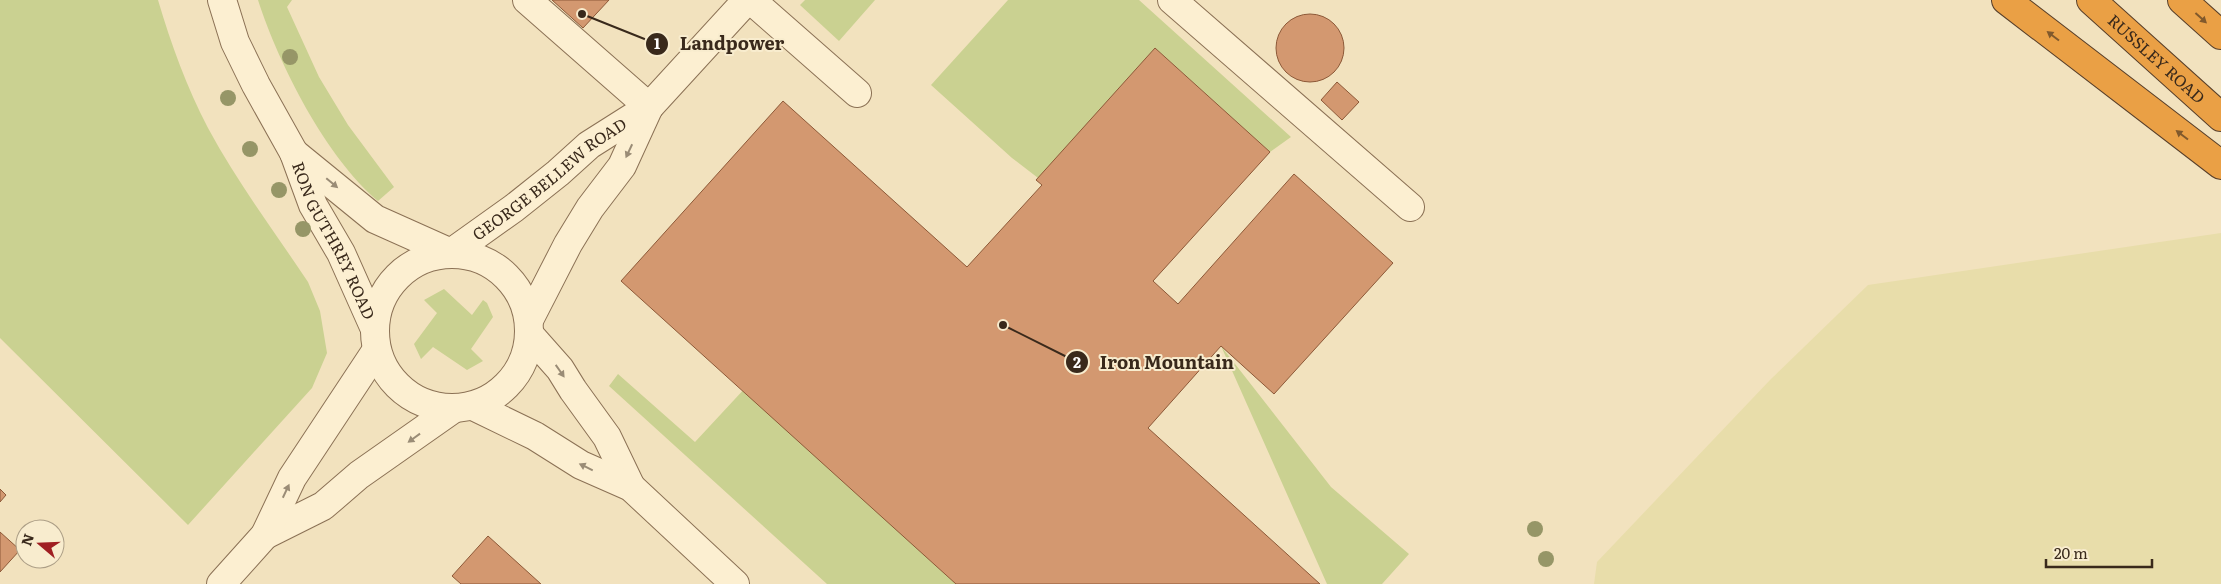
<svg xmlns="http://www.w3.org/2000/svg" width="2221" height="584" viewBox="0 0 2221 584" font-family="Literata,serif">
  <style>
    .farmland { fill: #e8ddaa }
    .green { fill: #cad191 }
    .building { fill: #d39870; stroke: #8d5938 }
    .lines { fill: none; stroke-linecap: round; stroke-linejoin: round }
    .minor-casing { stroke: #8b7155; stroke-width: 30 }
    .highway-casing { stroke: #583f2a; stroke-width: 30 }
    .minor { stroke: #fcefd1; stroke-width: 28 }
    .highway { stroke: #eaa045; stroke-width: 28 }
    .tree { fill: #969667 }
    .oneway { fill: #80592c }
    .oneway2 { fill: #9a8c76 }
    .labels { text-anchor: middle; stroke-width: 4; stroke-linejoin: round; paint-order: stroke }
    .street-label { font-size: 16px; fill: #39291b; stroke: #f8ecce }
    .leader { fill: none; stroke: #39291b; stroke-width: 2 }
    .callout-dot { fill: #39291b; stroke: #f8ecce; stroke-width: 2 }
    .mark-label { font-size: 15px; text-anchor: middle; font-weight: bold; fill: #fff }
    .callout-label { font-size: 18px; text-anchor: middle; font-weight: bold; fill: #39291b; stroke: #f8ecce; stroke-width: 4; stroke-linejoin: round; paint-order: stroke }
  </style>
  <rect width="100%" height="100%" fill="#f2e2be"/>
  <polygon class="farmland" points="2221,233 2221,584 1594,584 1597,562 1770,380 1868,285"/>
  <g class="green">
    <path d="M 0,0 L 158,0 C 171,44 187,88 208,128 C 237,182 274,231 308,282 L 320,311 L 327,353 L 312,388 L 188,525 L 0,338 Z"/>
    <path d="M 258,0 L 292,0 L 287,7 L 319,77 L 348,125 L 394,187 L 378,201 C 326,157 279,65 258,0 Z"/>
    <polygon points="805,0 875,0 839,41 800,5"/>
    <polygon points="1008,0 1139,0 1291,137 1270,152 1155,48 1042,181 1012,158 931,85"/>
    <polygon points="444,289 472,315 483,300 487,303 493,317 471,349 483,361 467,370 433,347 421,359 414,344 437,313 424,300"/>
    <polygon points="1221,346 1331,487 1409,554 1382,584 1327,584"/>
    <polygon points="618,374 695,442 747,386 961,584 827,584 609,386"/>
  </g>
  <g class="building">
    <polygon points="552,0 609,0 583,28"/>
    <circle cx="1310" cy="48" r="34"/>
    <polygon points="1155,48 1270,152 1153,281 1178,304 1294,174 1393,263 1274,394 1221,346 1148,428 1320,584 956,584 621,281 783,101 967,267 1042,185 1036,180"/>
    <polygon points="1337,82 1359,102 1342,120 1321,100"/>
    <polygon points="0,489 6,495 0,502"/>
    <polygon points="0,532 20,550 0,572"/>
    <polygon points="488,536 541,584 461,584 452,576"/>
  </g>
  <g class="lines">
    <g class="minor-casing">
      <g id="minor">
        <path id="s1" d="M 222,0 L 235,42 L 256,85 L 294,153 L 313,205 L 341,253 L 374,327"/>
        <polyline points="527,0 649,107"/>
        <polyline points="751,0 857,93"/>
        <polyline points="1172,0 1410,207"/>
        <path id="s2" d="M 294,153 L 375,219 L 451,253 L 514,208 L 558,173 L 589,145 L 649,107 L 747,0"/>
        <circle cx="452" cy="331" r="77"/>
        <polyline points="529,320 568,244 590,208 622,166 649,107"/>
        <polyline points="529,334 560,369 573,390 607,437 631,487"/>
        <polyline points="473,406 535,436 581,465 631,487 735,584"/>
        <polyline points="265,535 323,506 359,475 453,409"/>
        <polyline points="221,584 265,535 292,478 376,351"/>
      </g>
    </g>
    <g class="highway-casing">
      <g id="highway">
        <polyline points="2006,0 2221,165"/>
        <path id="s3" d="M 2091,0 L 2221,117"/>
        <polyline points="2182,0 2221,35"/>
      </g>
    </g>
    <use href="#minor" class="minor"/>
    <use href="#highway" class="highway"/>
  </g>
  <g class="tree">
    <circle cx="290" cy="57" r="8"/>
    <circle cx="228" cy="98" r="8"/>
    <circle cx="250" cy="149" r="8"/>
    <circle cx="279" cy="190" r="8"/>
    <circle cx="303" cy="229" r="8"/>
    <circle cx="1535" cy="529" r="8"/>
    <circle cx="1546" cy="559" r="8"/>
  </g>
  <defs><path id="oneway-solid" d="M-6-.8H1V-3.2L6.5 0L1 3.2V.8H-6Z" transform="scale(1.25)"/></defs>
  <g class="oneway">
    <use href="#oneway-solid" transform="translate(2201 18) rotate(42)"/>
    <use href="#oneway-solid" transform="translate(2053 36) rotate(-143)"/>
    <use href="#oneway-solid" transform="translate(2182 135) rotate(-143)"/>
  </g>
  <g class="oneway2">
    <use href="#oneway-solid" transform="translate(629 151) rotate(115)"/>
    <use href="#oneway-solid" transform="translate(332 183) rotate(40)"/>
    <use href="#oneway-solid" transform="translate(560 371) rotate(55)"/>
    <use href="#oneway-solid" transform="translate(414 438) rotate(144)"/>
    <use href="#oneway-solid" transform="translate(586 467) rotate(-154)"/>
    <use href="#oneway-solid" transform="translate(286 491) rotate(-65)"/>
  </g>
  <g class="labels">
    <g class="street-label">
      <text dy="6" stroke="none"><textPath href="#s3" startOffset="88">RUSSLEY ROAD</textPath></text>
      <text dy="6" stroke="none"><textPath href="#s2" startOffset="311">GEORGE BELLEW ROAD</textPath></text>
      <text dy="6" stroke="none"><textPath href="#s1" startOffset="266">RON GUTHREY ROAD</textPath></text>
    </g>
  </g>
  <path class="leader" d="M582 14L657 44M1003 325L1077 362"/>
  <g class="callout-dot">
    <circle cx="582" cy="14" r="5"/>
    <circle cx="1003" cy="325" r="5"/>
    <circle cx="657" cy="44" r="12"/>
    <circle cx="1077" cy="362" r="12"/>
  </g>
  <g class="mark-label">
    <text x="657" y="49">1</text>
    <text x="1077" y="368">2</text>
  </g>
  <g class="callout-label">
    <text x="732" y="50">Landpower</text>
    <text x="1167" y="369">Iron Mountain</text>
  </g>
  <g transform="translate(40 544) rotate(289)"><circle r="24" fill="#f8ecce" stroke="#ac9e86"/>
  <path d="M0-4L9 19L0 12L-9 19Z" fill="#a01f22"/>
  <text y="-8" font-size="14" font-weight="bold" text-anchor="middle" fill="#39291b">N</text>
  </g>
  <path d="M2046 559v8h106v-8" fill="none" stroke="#39291b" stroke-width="2.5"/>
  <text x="2054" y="559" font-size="15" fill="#39291b" stroke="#f8ecce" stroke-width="4" paint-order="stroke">20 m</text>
</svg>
